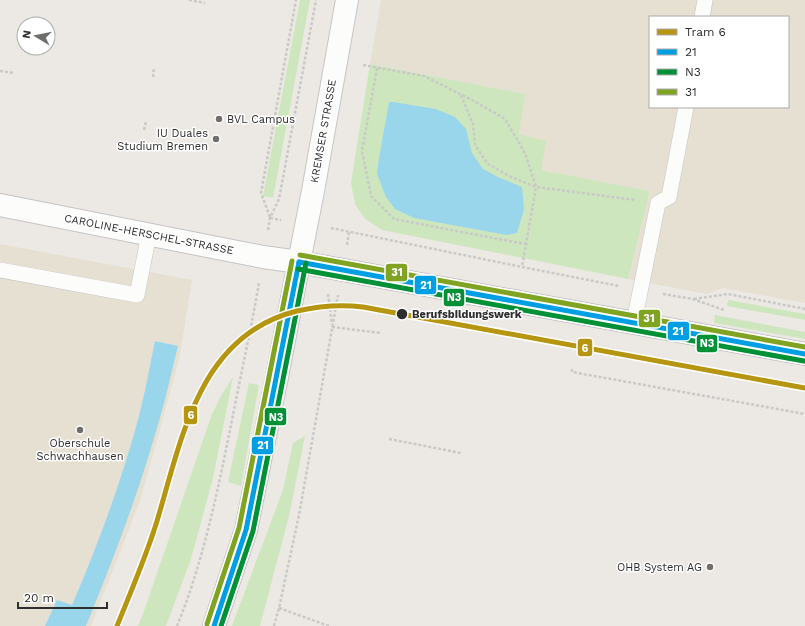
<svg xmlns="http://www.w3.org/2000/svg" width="805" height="626" viewBox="0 0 805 626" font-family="'Work Sans',sans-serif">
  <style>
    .education { fill: #e6e0d3; fill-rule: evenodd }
    .green { fill: #cee6be }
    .water { fill: #99d6ec }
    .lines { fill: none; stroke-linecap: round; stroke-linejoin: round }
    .service-casing { stroke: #c5c4c5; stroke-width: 16 }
    .minor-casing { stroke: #c5c4c5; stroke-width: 24 }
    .tertiary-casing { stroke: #c5c4c5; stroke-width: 24 }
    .path { stroke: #c9c9c8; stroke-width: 2.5; stroke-dasharray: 3 2; stroke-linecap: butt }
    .service { stroke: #fcfcfb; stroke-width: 15 }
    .minor { stroke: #fcfcfb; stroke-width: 22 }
    .tertiary { stroke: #fcfcfb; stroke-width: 22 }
    .bus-1-casing { stroke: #fff; stroke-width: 8 }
    .bus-2-casing { stroke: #fff; stroke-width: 8 }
    .bus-3-casing { stroke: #fff; stroke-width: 8 }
    .bus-1 { stroke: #009fe3; stroke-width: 5 }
    .bus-2 { stroke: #009035; stroke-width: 5 }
    .bus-3 { stroke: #80a422; stroke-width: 5 }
    .tram-1-casing { stroke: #fff; stroke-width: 8 }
    .tram-1 { stroke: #b69510; stroke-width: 5 }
    .poi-dot { fill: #706f6e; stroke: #fff; stroke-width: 1.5 }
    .stop-dot { fill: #2e2e2e; stroke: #fff; stroke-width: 1.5 }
    .labels { text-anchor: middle; stroke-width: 3; stroke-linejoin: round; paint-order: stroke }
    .poi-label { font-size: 11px; fill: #2e2e2e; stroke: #fff; text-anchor: end }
    .street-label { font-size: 11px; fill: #2e2e2e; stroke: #fff }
    .stop-label { font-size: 11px; font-weight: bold; fill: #2e2e2e; stroke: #fff; text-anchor: start }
    .line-badge { stroke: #fff; stroke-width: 1.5 }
    .badge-label { font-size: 11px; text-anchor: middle; font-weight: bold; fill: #fff }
  </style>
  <rect width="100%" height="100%" fill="#ece8e4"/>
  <g class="education">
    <path d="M 381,0 L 805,0 L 805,303 L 723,288 L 707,294 L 628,279 L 650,191 L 541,170 L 518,134 L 525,94 L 370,64 ZM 650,17 L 788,17 L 788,107 L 650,107 Z"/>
    <polygon points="0,244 192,280 179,360 140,501 91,626 0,626"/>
  </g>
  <g class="green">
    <polygon points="300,0 310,0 273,198 263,196"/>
    <polygon points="370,64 525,94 519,134 546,141 541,170 650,191 628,279 382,230 365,219 355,204 351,183"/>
    <polygon points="728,300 805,314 805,320 727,306"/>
    <polygon points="715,315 805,332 805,339 714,323"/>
    <polygon points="233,377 213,478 191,559 166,626 138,626 143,614 212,414 222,394"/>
    <polygon points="249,383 259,385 241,486 228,482"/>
    <polygon points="305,436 289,516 260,626 232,626 283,490 293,443"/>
  </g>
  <g class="water">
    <polygon points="389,102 393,102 436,109 455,117 466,129 472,153 483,169 498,177 522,187 524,209 517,233 507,235 414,218 395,209 386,197 377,174 379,158"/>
    <path d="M 155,341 L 178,346 C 171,374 165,403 156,431 C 137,498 112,562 86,626 L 45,626 L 57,600 L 72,605 C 97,547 119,488 136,427 C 144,399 149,370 155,341 Z"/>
  </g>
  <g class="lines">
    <g class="service-casing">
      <g id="service">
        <polyline points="702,17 705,0"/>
        <polyline points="0,270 137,295 149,234"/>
        <polyline points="634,322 658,203 669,197 686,107"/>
      </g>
    </g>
    <g class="minor-casing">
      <polyline id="minor" points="0,205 263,257 299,262 313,191 347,0"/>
    </g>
    <g class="tertiary-casing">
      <polyline id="tertiary" points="214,626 246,530 277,377 299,262 805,354"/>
    </g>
    <g class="path">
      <polyline points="189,0 205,3"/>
      <polyline points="363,65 424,76 472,100 505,119 525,153 536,187 636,200"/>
      <polyline points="377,68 362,151 371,196 394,219 525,244"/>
      <polyline points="0,71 14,73"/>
      <polyline points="153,77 154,68"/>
      <polyline points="461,95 473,124 475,145 488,164 511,177 536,187 522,267"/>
      <polyline points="144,130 146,121"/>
      <polyline points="270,217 261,193 296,0"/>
      <polyline points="270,218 281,220"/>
      <polyline points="331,228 522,267 619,286"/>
      <polyline points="268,230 270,218 279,199 316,0"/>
      <polyline points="347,245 349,232"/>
      <polyline points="328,294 332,324"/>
      <polyline points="663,294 693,299 724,310"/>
      <polyline points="694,299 728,294 805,309"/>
      <polyline points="332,327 381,333"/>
      <polyline points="572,369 572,372 805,414"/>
      <polyline points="389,439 461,453"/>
      <polyline points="279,608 329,626"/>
      <path d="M 177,626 C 204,560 218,489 232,420 C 241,374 251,329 259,283"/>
      <polyline points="274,626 279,608 299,515 338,295"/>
    </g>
    <use href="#service" class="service"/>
    <use href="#minor" class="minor"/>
    <use href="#tertiary" class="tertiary"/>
    <g class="bus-1-casing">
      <g id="bus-1">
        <polyline points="299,262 805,354"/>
        <polyline points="214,626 246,530 299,262"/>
      </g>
    </g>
    <g class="bus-2-casing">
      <g id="bus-2">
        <polyline points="298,269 804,361"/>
        <polyline points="221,626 253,531 306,263"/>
      </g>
    </g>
    <g class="bus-3-casing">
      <g id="bus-3">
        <polyline points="300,255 805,347"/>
        <polyline points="207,624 239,528 292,261"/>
      </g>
    </g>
    <use href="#bus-1" class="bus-1"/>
    <use href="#bus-2" class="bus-2"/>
    <use href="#bus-3" class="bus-3"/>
    <g class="tram-1-casing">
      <path id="tram-1" d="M 117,626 C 131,591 146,557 157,521 C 182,438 199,335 297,311 C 319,306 340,304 363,307 L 805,388"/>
    </g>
    <use href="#tram-1" class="tram-1"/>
  </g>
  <g class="poi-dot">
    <circle cx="219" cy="119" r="4"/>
    <circle cx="216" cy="139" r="4"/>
    <circle cx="80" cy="430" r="4"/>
    <circle cx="710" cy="567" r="4"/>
  </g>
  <circle class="stop-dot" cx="402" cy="314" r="6"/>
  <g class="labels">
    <g class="poi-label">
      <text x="227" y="123" text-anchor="start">BVL Campus</text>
      <text x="208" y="137">IU Duales<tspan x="208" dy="13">Studium Bremen</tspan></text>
      <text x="80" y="447" text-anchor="middle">Oberschule<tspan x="80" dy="13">Schwachhausen</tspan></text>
      <text x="702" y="571">OHB System AG</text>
    </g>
    <g class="street-label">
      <text transform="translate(323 131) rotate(-80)" y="4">KREMSER STRASSE</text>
      <text transform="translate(149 234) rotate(11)" y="4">CAROLINE-HERSCHEL-STRASSE</text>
    </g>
    <g class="stop-label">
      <text x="412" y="318">Berufsbildungswerk</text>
    </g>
  </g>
  <g class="line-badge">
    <rect x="385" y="263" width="23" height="19" rx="4" fill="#80a422"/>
    <rect x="414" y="275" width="23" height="20" rx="4" fill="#009fe3"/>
    <rect x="443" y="288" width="22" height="19" rx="4" fill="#009035"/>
    <rect x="638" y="309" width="23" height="19" rx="4" fill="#80a422"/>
    <rect x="667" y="321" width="23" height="20" rx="4" fill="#009fe3"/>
    <rect x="696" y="334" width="22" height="19" rx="4" fill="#009035"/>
    <rect x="577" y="338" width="16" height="19" rx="4" fill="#b69510"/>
    <rect x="183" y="405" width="15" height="20" rx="4" fill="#b69510"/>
    <rect x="264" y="407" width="23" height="19" rx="4" fill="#009035"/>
    <rect x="251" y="436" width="23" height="19" rx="4" fill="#009fe3"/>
  </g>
  <g class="badge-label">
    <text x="397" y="276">31</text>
    <text x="426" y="289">21</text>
    <text x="454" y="301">N3</text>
    <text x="649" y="322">31</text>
    <text x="678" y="335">21</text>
    <text x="707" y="347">N3</text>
    <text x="585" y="352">6</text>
    <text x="191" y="419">6</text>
    <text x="276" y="421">N3</text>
    <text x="263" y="449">21</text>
  </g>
  <rect x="649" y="16" width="140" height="92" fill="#ffffff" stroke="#ababab"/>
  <rect x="657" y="29" width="20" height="6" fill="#b69510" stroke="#ababab"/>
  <text x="685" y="36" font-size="12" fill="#2e2e2e">Tram 6</text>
  <rect x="657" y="49" width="20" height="6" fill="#009fe3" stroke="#ababab"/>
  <text x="685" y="56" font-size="12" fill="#2e2e2e">21</text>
  <rect x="657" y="69" width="20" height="6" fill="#009035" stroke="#ababab"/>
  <text x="685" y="76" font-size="12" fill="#2e2e2e">N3</text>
  <rect x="657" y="89" width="20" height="6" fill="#80a422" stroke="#ababab"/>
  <text x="685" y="96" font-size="12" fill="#2e2e2e">31</text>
  <g transform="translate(36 36) rotate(280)"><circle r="19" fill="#ffffff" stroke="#ababab"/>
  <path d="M0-3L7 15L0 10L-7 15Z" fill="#706f6e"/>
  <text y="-6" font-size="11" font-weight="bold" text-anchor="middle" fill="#2e2e2e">N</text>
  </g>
  <path d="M18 602v6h89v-6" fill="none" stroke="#2e2e2e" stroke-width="2"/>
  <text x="24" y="602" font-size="12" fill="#2e2e2e" stroke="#ffffff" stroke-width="3" paint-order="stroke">20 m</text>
</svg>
